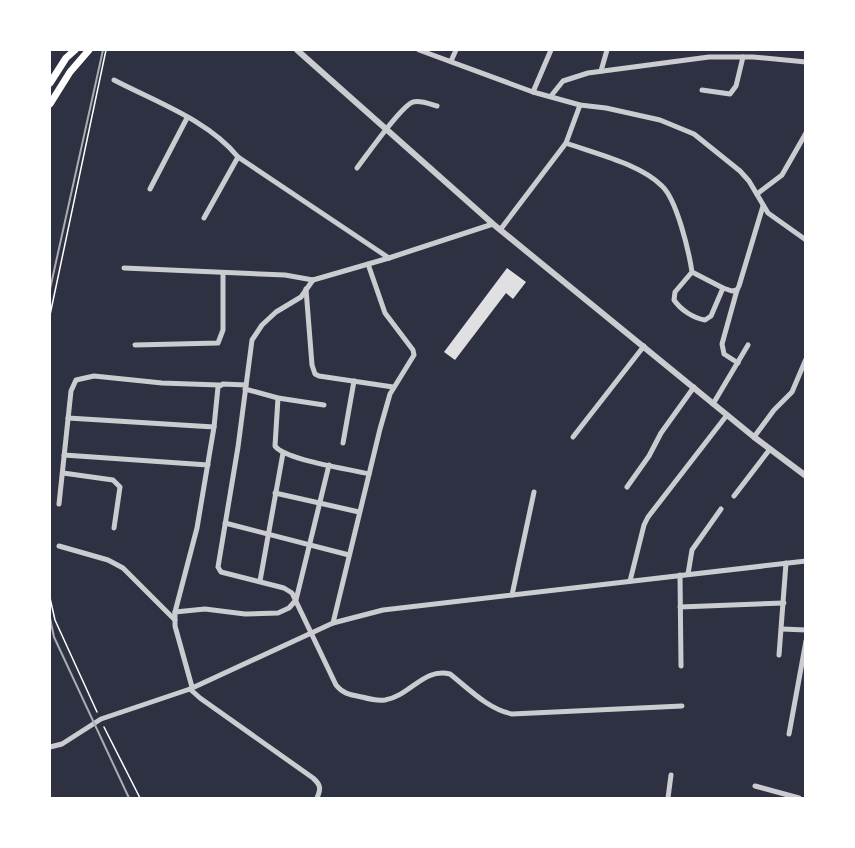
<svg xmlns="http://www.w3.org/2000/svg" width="855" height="848" viewBox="0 0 855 848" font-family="Roboto,sans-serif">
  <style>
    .building { fill: #e0e0e3 }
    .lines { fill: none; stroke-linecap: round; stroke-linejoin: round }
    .path { stroke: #fff; stroke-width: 1.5 }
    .minor { stroke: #caccd0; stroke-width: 5 }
    .tertiary { stroke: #caccd0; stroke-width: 6 }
    .secondary { stroke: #fff; stroke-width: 7 }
    .rail { stroke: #abadb3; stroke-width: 2 }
  </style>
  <rect width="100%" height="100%" fill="#2d3142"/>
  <polygon class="building" points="507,268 526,282 513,299 506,293 455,360 444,352"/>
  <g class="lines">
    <g class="path">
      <polyline points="50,315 106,50"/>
      <polyline points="50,598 55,620 97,712"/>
      <polyline points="104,727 140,798"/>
    </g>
    <g class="minor">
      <polyline points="419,50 533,92 580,105 606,108 660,120 694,134 740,171 749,181 768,213 806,240"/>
      <polyline points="451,61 456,50"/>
      <polyline points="601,71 607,50"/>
      <path d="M 114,80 C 156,102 208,120 238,157 L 389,258"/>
      <polyline points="702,90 730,94 736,86 743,57"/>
      <polyline points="533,92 551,50"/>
      <polyline points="551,96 563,81 588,73 709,57 753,57 806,62"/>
      <path d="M 580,105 L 566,143 C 596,154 640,164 662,186 C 677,200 689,252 692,272 L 675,292 L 674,300 C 681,310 693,318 705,320 L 711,316 L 723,288 L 692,272"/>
      <path d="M 357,168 C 367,155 401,106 413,102 C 420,100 430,104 437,106"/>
      <polyline points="150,189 187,118"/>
      <polyline points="757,194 782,175 806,133"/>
      <polyline points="204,218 238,157"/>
      <polyline points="500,230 566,143"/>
      <polyline points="124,268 285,275 313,280 389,258 493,224"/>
      <path d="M 313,280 L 301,297 L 276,312 L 262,325 L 252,340 L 238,447 L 218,567 L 221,572 L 284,588 L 292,593 L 336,685 C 343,694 351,695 362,697 C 369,699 377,701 385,700 C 410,696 424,667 450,674 C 469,689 488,709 512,714 L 682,706"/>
      <polyline points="723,288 732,291 737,290 739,286 763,206"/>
      <polyline points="306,289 312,365 315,374 319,376 393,387"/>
      <polyline points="737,290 722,344 724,354 738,363"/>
      <polyline points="135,345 218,343 223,330 223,273"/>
      <polyline points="245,389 278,398 324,405"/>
      <path d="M 278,398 L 275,446 C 285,460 350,469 369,474"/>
      <polyline points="713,404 748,345"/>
      <polyline points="68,418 214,427"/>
      <polyline points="573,437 644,346"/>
      <polyline points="754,437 774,410 792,392 806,359"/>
      <polyline points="343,443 354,381"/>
      <polyline points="64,455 208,465"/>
      <polyline points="63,473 113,480 120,487 114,528"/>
      <polyline points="627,487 649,456 661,433 694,387"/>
      <polyline points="275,493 359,512"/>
      <polyline points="734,496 770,449"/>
      <polyline points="59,504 71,391 76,380 94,376 162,383 219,385"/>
      <polyline points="225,523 349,555"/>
      <polyline points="59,546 108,560 123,568 175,620"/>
      <polyline points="688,574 692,550 721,509"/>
      <polyline points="680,575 681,666"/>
      <polyline points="260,581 283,453"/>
      <polyline points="630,581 644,525 648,517 727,415"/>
      <polyline points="512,595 534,492"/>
      <polyline points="680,607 784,603"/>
      <polyline points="175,612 205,609 245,614 278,613 289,608 296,600 329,465"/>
      <polyline points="333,623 380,429 390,394 414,355 413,350 385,313 368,264"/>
      <polyline points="782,629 806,630"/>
      <polyline points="779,655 786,563"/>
      <polyline points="192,687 175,626 175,612 197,528 214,427 218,387 223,384 246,385"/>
      <path d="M 190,689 L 200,698 L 313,778 C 321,785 321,789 317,798"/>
      <polyline points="789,734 806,641"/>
      <polyline points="50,747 62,744 101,719 190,689 333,623 383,610 806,561"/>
      <polyline points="755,786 799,798"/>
      <polyline points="668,798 671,775"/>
    </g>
    <polyline class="tertiary" points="297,50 493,224 754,437 806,476"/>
    <g class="secondary">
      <polyline points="50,83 66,58 75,50"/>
      <polyline points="50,104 70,72 89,50"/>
    </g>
    <g class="rail">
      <polyline points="50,289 103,50"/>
      <polyline points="50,618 54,637 129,798"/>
    </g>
  </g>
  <rect width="855" height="848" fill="none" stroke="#ffffff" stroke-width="102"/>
</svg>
